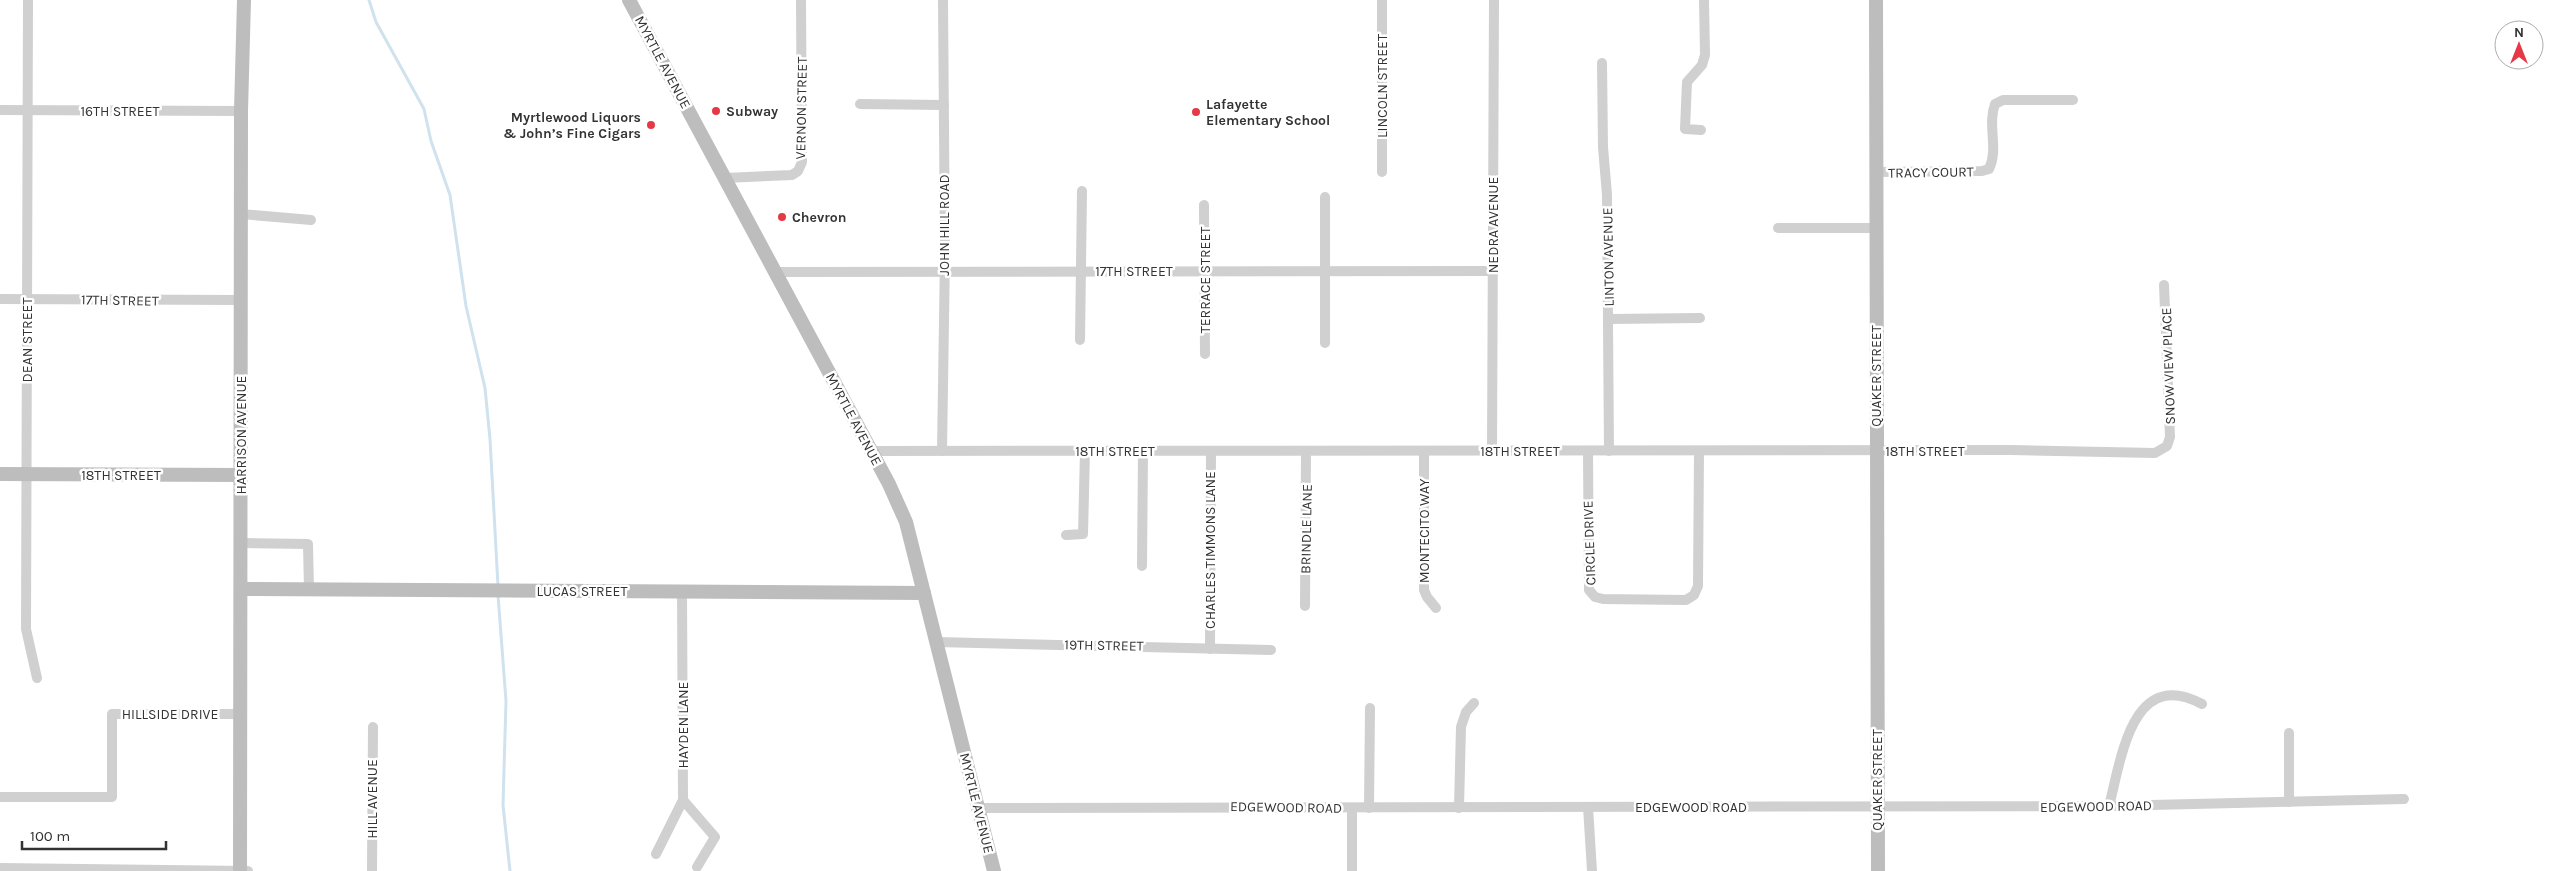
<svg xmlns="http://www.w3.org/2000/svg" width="2564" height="871" viewBox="0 0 2564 871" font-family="Karla,sans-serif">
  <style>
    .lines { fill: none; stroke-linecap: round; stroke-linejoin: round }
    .stream { stroke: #cfe2ee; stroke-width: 3 }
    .street { stroke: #d0d0d0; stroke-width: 10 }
    .secondary { stroke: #bdbdbd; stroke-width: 14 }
    .poi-dot { fill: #e63946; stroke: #fff; stroke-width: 2 }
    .labels { text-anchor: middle; stroke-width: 5; stroke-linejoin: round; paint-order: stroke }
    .street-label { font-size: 14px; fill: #333; stroke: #fff }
    .poi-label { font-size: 14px; font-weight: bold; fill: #333; stroke: #fff; text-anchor: start }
  </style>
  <rect width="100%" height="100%" fill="#fff"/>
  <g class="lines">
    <g class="stream">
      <polyline points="369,0 376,22 424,109 431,141 450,195 466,306 485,388 490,439 498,586"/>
      <polyline points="498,595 506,701 503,805 510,871"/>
    </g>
    <g class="street">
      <polyline points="28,0 26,629 37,678"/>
      <polyline points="1602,63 1603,147 1607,195 1609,451"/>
      <polyline points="860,104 944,105"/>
      <polyline points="0,110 241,111"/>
      <polyline points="1701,130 1685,129 1687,82 1702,65 1705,55 1704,0"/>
      <polyline points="1382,172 1382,0"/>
      <path d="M 1876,172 L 1982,171 L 1989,169 C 1999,149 1987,125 1995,104 L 2003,100 L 2073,100"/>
      <polyline points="725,178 792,175 798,171 802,162 801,0"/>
      <polyline points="1325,197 1325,343"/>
      <polyline points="1204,205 1205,354"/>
      <polyline points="241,214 311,220"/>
      <polyline points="1778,228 1877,228"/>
      <polyline points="775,272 1492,271"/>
      <polyline points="0,299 241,300"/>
      <polyline points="1609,319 1700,318"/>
      <polyline points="1080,340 1082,191"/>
      <polyline points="871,451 2011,450 2155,453 2167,446 2170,437 2164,285"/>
      <polyline points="942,451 945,255 943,0"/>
      <polyline points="1424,451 1424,590 1427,597 1436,608"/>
      <polyline points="1492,451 1494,0"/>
      <polyline points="1588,451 1589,590 1595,597 1603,599 1686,600 1694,595 1698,586 1699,451"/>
      <polyline points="1066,535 1083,534 1085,451"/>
      <polyline points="242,543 308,544 309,591"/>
      <polyline points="1142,566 1143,452"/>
      <polyline points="1305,606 1306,452"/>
      <polyline points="936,642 1271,650"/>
      <polyline points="1210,649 1211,452"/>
      <polyline points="2289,733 2289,802"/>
      <polyline points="0,797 112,797 112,714 242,714"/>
      <polyline points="683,800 715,837 697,867"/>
      <path d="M 2109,806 C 2121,761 2131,666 2202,704"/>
      <polyline points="1588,807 1592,871"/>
      <polyline points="978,808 2109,806 2404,799"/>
      <polyline points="1369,808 1370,708"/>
      <polyline points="1459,808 1461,727 1466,712 1474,703"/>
      <polyline points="656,854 683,800 682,591"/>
      <polyline points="0,868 248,871"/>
      <polyline points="372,871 373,727"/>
      <polyline points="1352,871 1352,808"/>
    </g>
    <g class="secondary">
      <polyline points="629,0 889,484 906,522 994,871"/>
      <polyline points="1876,0 1878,871"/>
      <polyline points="0,474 241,475"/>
      <polyline points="241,589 924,593"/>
      <polyline points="240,871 241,111 244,0"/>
    </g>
  </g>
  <g class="poi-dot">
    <circle cx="716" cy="111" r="5"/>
    <circle cx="1196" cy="112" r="5"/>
    <circle cx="651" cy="125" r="5"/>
    <circle cx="782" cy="217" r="5"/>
  </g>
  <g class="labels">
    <g class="street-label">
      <text transform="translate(663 62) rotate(62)" y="5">MYRTLE AVENUE</text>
      <text transform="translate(1382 86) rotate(-90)" y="5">LINCOLN STREET</text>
      <text transform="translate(801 108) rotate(-89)" y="5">VERNON STREET</text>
      <text x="120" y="116">16TH STREET</text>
      <text transform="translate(1931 172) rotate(-1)" y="5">TRACY COURT</text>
      <text transform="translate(944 225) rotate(-90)" y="5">JOHN HILL ROAD</text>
      <text transform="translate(1493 225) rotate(-90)" y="5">NEDRA AVENUE</text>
      <text transform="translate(1608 257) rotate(-91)" y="5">LINTON AVENUE</text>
      <text x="1134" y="276">17TH STREET</text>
      <text transform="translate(1205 280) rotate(-90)" y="5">TERRACE STREET</text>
      <text transform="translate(120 300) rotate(1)" y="5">17TH STREET</text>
      <text transform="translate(27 340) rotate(-90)" y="5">DEAN STREET</text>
      <text transform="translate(2168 366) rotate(-92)" y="5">SNOW VIEW PLACE</text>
      <text transform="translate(1876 376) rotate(-90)" y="5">QUAKER STREET</text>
      <text transform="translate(854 419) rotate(62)" y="5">MYRTLE AVENUE</text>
      <text transform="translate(241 435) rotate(-90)" y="5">HARRISON AVENUE</text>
      <text x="1115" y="456">18TH STREET</text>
      <text x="1520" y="456">18TH STREET</text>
      <text x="1925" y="456">18TH STREET</text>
      <text x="121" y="480">18TH STREET</text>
      <text transform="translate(1306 529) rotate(-89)" y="5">BRINDLE LANE</text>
      <text transform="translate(1424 531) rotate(-90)" y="5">MONTECITO WAY</text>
      <text transform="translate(1589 543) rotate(-92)" y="5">CIRCLE DRIVE</text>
      <text transform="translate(1210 550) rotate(-90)" y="5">CHARLES TIMMONS LANE</text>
      <text x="582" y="596">LUCAS STREET</text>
      <text transform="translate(1104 645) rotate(1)" y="5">19TH STREET</text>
      <text x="170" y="719">HILLSIDE DRIVE</text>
      <text transform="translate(683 725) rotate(-90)" y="5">HAYDEN LANE</text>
      <text transform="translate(1877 780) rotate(-90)" y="5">QUAKER STREET</text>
      <text transform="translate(372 799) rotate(-90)" y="5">HILL AVENUE</text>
      <text transform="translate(977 803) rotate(76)" y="5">MYRTLE AVENUE</text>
      <text transform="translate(2096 806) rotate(-1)" y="5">EDGEWOOD ROAD</text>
      <text transform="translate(1286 807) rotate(1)" y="5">EDGEWOOD ROAD</text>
      <text x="1691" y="812">EDGEWOOD ROAD</text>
    </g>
    <g class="poi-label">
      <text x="1206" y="109">Lafayette<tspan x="1206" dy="16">Elementary School</tspan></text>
      <text x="726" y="116">Subway</text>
      <text x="641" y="122" text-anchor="end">Myrtlewood Liquors<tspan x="641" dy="16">&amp; John’s Fine Cigars</tspan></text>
      <text x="792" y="222">Chevron</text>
    </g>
  </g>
  <g transform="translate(2519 45)"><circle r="24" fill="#ffffff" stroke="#adadad"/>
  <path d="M0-4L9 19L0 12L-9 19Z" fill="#e63946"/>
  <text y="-8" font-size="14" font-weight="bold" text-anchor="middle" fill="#333333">N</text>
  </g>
  <path d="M22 841v8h144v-8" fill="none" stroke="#333333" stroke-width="2.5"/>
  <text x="30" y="841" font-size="15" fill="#333333" stroke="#ffffff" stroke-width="4" paint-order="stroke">100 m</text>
</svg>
